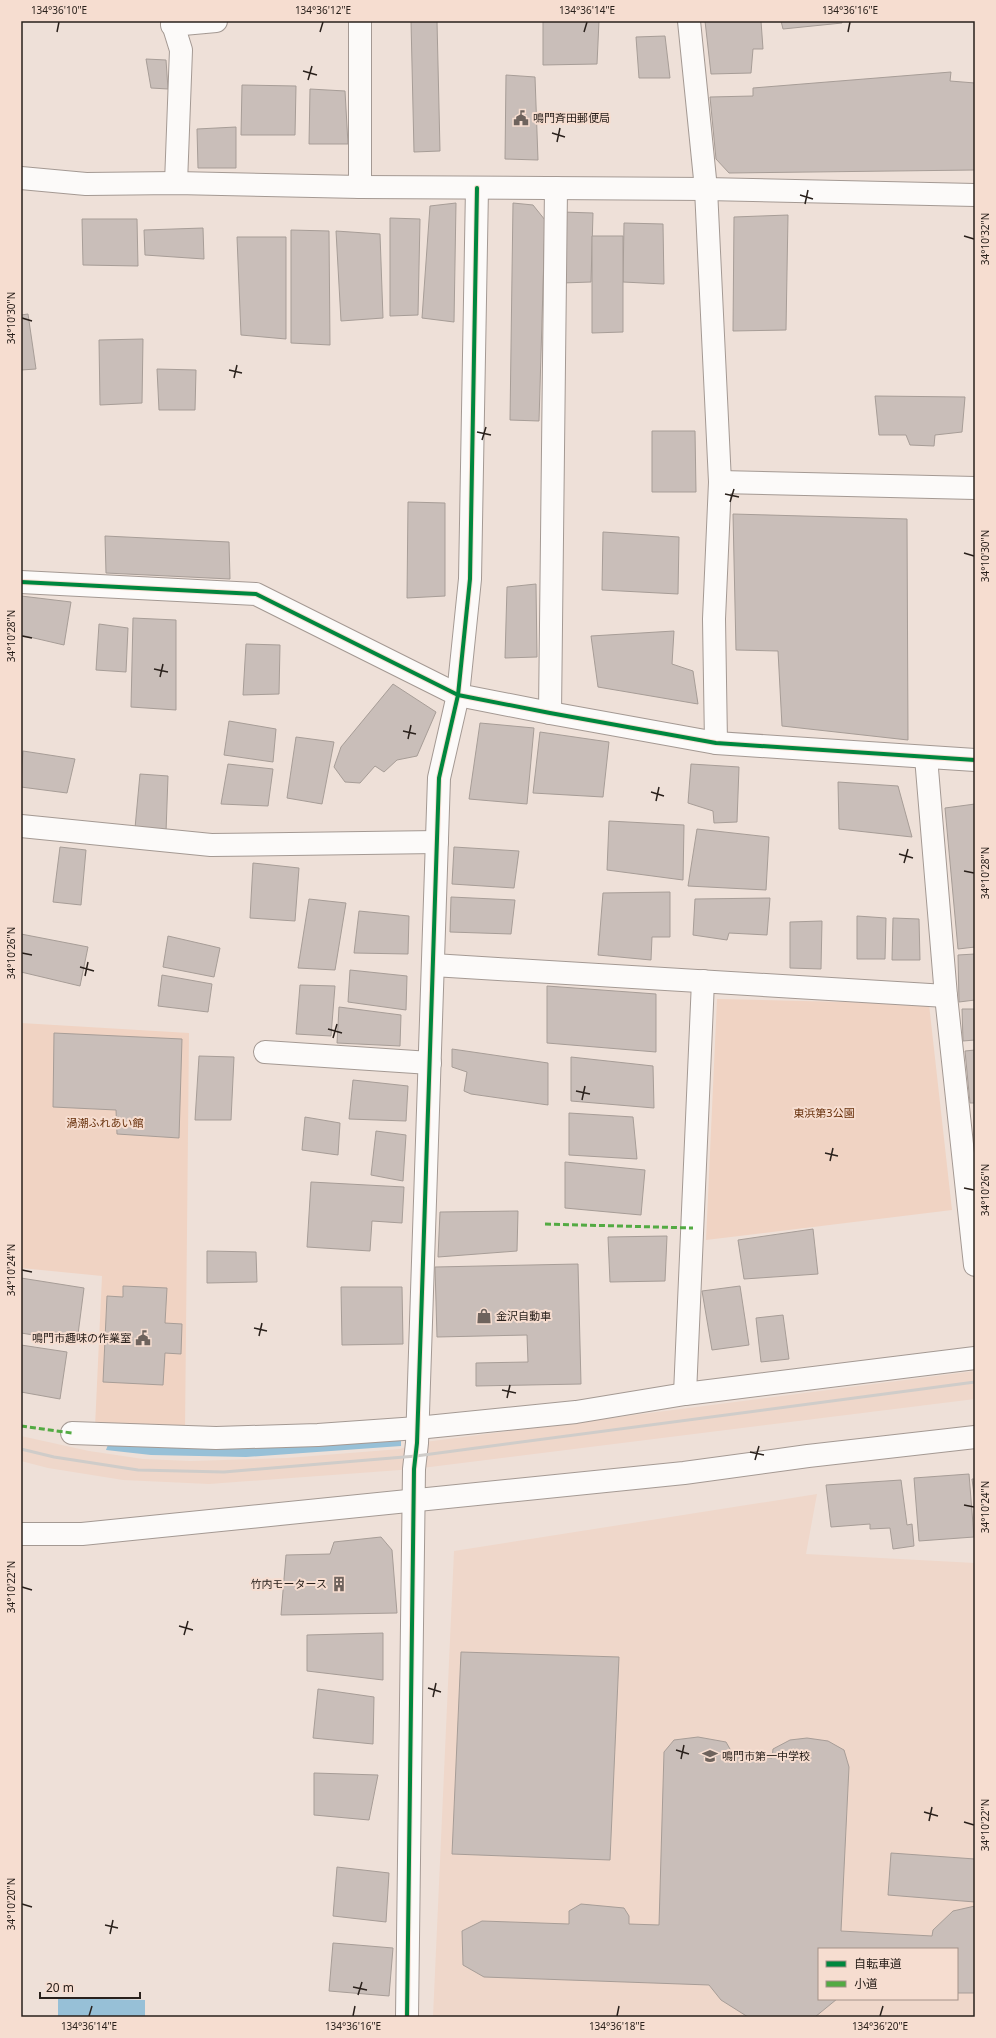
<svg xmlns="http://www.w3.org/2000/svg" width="996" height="2038" viewBox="0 0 996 2038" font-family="'Noto Sans','Noto Sans JP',sans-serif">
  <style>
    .built { fill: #efd7ca; fill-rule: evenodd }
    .green { fill: #f0d3c3 }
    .water { fill: #97c0d7 }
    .building { fill: #c9beb9; stroke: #a79d97 }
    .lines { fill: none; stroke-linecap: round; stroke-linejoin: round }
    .minor-casing { stroke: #a49993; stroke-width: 24 }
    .minor { stroke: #fcfaf9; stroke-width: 22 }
    .rail { stroke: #cfccc9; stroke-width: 3 }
    .quiet { stroke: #53aa43; stroke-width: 3; stroke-dasharray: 6 3; stroke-linecap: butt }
    .cycleway-casing { stroke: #f6ddd0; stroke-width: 6 }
    .cycleway { stroke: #00873e; stroke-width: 4 }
    .ticks { fill: none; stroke: #29201b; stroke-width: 1.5 }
    .labels { text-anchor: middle; stroke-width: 4; stroke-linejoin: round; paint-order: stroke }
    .poi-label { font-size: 11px; fill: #29201b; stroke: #f6ddd0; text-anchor: start }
    .park-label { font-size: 11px; fill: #67300b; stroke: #f6ddd0 }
    .neatline { fill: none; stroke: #29201b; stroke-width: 1.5 }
    .ticks-label { font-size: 10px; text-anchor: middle; fill: #29201b }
  </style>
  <rect width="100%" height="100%" fill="#eee0d8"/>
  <g class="built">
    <polygon points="975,1371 975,1399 414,1469 209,1484 123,1480 48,1468 21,1461 21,1436 89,1451 143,1459 191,1461 287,1458 400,1449 417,1443"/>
    <path d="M 817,1494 L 806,1554 L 975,1563 L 975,2017 L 433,2017 L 454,1551 ZM 819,1949 L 957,1949 L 957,1999 L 819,1999 Z"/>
  </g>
  <g class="green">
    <polygon points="717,999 929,1004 952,1210 706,1240"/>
    <polygon points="21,1023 189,1033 185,1431 95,1427 102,1276 21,1268"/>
  </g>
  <g class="water">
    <polygon points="401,1437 401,1446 246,1457 151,1455 106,1450 109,1442"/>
    <polygon points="58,1998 145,2000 145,2017 58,2017"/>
  </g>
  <g class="building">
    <polygon points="411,21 437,21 440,151 414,152"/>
    <polygon points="543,21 599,21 597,64 543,65"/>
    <polygon points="705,21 761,21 763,49 753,49 751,73 711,74"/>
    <polygon points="781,21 842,21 842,23 783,29"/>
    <polygon points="665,36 670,78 639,78 636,37"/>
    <polygon points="146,59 166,60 168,89 151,88"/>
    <polygon points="951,72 950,81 975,83 975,170 729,173 716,159 710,97 753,96 753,88"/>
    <polygon points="506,75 535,77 538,160 505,159"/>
    <polygon points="242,85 296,86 295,135 241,135"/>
    <polygon points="310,89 345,91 348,144 309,144"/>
    <polygon points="236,127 236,168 198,168 197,129"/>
    <polygon points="456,203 454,322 422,318 430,206"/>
    <polygon points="513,203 533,205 545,220 539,421 510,420"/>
    <polygon points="562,212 593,213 591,282 562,283"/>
    <polygon points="788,215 786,330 733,331 734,217"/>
    <polygon points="390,218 420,219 418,315 390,316"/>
    <polygon points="82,219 137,219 138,266 83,265"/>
    <polygon points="624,223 663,224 664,284 623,282"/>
    <polygon points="203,228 204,259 145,255 144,230"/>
    <polygon points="291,230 329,231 330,345 291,343"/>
    <polygon points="336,231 380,234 383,318 341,321"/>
    <polygon points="592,236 623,236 623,332 592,333"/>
    <polygon points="237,237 286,237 286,339 241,335"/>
    <polygon points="28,314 36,369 21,370 21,315"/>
    <polygon points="143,339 142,403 100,405 99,340"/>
    <polygon points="157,369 196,370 195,410 159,410"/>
    <polygon points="875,396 965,397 962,432 935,435 934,446 910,445 906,435 879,435"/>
    <polygon points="652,431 695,431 696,492 652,492"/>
    <polygon points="408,502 445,503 445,596 407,598"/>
    <polygon points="733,514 907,519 908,740 782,726 778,651 736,650"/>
    <polygon points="603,532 679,537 678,594 602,590"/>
    <polygon points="105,536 229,542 230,579 106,573"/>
    <polygon points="536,584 537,657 505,658 507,587"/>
    <polygon points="21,596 71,602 64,645 21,635"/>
    <polygon points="133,618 176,620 176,710 131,707"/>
    <polygon points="99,624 128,628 126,672 96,670"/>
    <polygon points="674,631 672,664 693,671 698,704 598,687 591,636"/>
    <polygon points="246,644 280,645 279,694 243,695"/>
    <polygon points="393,684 436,712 417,756 397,760 384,772 375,766 360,783 345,782 334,767 341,747"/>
    <polygon points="229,721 276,729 273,762 224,755"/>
    <polygon points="480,723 534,728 527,804 469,799"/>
    <polygon points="540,732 609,742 603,797 533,793"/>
    <polygon points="296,737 334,742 322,804 287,798"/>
    <polygon points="23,751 75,759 67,793 21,787"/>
    <polygon points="228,764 273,769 268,806 221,804"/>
    <polygon points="691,764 739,767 737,822 714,823 713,811 688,803"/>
    <polygon points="140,774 168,776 166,832 135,828"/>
    <polygon points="838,782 898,786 912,837 839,829"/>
    <polygon points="975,804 975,947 958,949 945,808"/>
    <polygon points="609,821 684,825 683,880 607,870"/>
    <polygon points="697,829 769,837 766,890 688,886"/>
    <polygon points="60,847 86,850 81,905 53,902"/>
    <polygon points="454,847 519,851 514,888 452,884"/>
    <polygon points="253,863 299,868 295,921 250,918"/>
    <polygon points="670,892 670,937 652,937 651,960 598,955 603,893"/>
    <polygon points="451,897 515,900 511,934 450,932"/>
    <polygon points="770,898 767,935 729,933 727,940 693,935 695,899"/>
    <polygon points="309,899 346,903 335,970 298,968"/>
    <polygon points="359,911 409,916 408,954 354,953"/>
    <polygon points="857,916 886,918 885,959 857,959"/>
    <polygon points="893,918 919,919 920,960 892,960"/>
    <polygon points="822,921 821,969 790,968 790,922"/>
    <polygon points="21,934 88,947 80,986 21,972"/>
    <polygon points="168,936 220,948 214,977 163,967"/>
    <polygon points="975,954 975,1000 959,1002 958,955"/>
    <polygon points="350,970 407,976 406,1010 348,1002"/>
    <polygon points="162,975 212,984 208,1012 158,1006"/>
    <polygon points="300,985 335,986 331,1036 296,1034"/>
    <polygon points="547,986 656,994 656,1052 547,1043"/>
    <polygon points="339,1007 401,1015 400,1046 337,1043"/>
    <polygon points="962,1009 975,1009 975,1040 963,1041"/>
    <polygon points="54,1033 182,1039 179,1138 117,1134 116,1110 53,1107"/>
    <polygon points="452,1049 548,1063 548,1105 471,1094 464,1091 467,1072 452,1067"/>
    <polygon points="975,1050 975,1103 970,1103 965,1051"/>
    <polygon points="199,1056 234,1057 231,1120 195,1120"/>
    <polygon points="571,1057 653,1066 654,1108 571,1101"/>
    <polygon points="353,1080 408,1086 406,1121 349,1119"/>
    <polygon points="569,1113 633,1117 637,1159 569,1155"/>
    <polygon points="305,1117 340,1123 338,1155 302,1150"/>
    <polygon points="376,1131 406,1135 403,1181 371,1175"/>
    <polygon points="565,1162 645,1170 641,1215 565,1208"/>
    <polygon points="311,1182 404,1187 402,1223 372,1221 370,1251 307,1247"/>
    <polygon points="518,1211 517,1251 438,1257 440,1212"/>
    <polygon points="813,1229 818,1274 744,1279 738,1240"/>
    <polygon points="667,1236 665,1281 610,1282 608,1237"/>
    <polygon points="207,1251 256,1252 257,1282 207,1283"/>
    <polygon points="578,1264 581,1384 476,1386 476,1363 528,1362 527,1335 437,1337 435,1267"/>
    <polygon points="21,1278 84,1288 77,1342 21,1333"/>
    <polygon points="123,1286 167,1288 165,1323 182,1324 181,1354 165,1353 163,1385 103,1382 107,1296 123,1297"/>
    <polygon points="740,1286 749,1345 712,1350 702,1291"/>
    <polygon points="341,1287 402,1287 403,1344 342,1345"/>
    <polygon points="783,1315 789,1359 761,1362 756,1318"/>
    <polygon points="21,1345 67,1352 60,1399 21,1392"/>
    <polygon points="969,1474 974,1537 919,1541 914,1478"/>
    <polygon points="972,1479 975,1479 975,1502"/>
    <polygon points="901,1480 907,1525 912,1524 914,1546 893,1549 890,1528 870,1529 870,1524 831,1527 826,1485"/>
    <polygon points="381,1537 392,1550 397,1613 281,1615 286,1555 330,1554 334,1542"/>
    <polygon points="383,1633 383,1680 307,1671 307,1635"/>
    <polygon points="461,1652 619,1657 610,1860 452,1854"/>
    <polygon points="318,1689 374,1697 373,1744 313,1738"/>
    <polygon points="698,1737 726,1742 734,1756 772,1758 773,1749 790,1740 807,1738 828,1741 844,1750 849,1767 841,1931 932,1936 933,1930 953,1911 975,1906 975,1993 957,1993 957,1949 819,1949 819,1999 837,1999 815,2017 748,2017 721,2000 709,1985 484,1977 463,1965 462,1931 482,1921 569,1924 569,1911 581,1904 624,1908 629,1916 629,1924 659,1925 664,1752 674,1740"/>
    <polygon points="314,1773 378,1775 369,1820 314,1815"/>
    <polygon points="891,1853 975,1859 975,1902 888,1895"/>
    <polygon points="337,1867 389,1873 386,1922 333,1916"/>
    <polygon points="333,1943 393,1948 389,1996 329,1991"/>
  </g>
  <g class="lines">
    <g class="minor-casing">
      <g id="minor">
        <polyline points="172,21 181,50 176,183"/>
        <polyline points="360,21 360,187"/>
        <polyline points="689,21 706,189 720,482 714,619 716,743"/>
        <polyline points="172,25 216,21"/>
        <polyline points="21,178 86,184 176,183 360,187 706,189 975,195"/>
        <polyline points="720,482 975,488"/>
        <polyline points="21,582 256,594 458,695 550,713 716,743 975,760"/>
        <polyline points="550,713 556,188"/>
        <polyline points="21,826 211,845 437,842"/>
        <polyline points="433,965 946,996 926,757"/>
        <polyline points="946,996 975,1265"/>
        <polyline points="265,1052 430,1063"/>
        <polyline points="685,1394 703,981"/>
        <polyline points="72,1433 216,1438 318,1435 417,1428 576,1412 685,1394 975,1358"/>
        <polyline points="21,1534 82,1534 684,1473 808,1456 975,1437"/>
        <polyline points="407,2017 414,1469 417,1443 439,778 458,695 470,579 477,188"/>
      </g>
    </g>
    <use href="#minor" class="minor"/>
    <polyline class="rail" points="21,1449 54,1457 138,1470 224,1472 416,1456 975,1382"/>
    <g class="quiet">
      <polyline points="545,1224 693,1228"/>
      <polyline points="21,1426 72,1433"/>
    </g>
    <g class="cycleway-casing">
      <g id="cycleway">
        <polyline points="21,582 256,594 458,695 550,713 716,743 975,760"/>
        <polyline points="407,2017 414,1469 417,1443 439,778 458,695 470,579 477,188"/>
      </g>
    </g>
    <use href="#cycleway" class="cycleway"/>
  </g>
  <path class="ticks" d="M 57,32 L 59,22M 320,32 L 323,22M 584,32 L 587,22M 848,32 L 850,22M 303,71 L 317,75M 308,80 L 312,66M 552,133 L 565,137M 557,142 L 560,128M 800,195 L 813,199M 805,204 L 808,190M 964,236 L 974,239M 22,318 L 32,321M 229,370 L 242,373M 234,378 L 237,365M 477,432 L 491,435M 482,440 L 486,427M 725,494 L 739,497M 730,502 L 734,489M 964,553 L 974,556M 22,636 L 32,638M 154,669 L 168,672M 160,677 L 163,664M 403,731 L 416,734M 408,739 L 411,725M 651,792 L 664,796M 656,801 L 659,787M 899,854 L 913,858M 904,863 L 908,849M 964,871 L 974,873M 22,953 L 32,955M 80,967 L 94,971M 85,976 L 88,962M 328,1029 L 342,1033M 333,1038 L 337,1024M 576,1091 L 590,1094M 582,1100 L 585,1086M 825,1153 L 838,1156M 830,1161 L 833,1148M 964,1188 L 974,1190M 22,1270 L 32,1272M 254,1328 L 267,1331M 259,1336 L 262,1323M 502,1390 L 516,1393M 507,1398 L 510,1385M 750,1452 L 764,1455M 755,1460 L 759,1446M 964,1505 L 974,1507M 22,1587 L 32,1590M 179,1626 L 193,1630M 184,1635 L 188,1621M 428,1688 L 441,1692M 433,1697 L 436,1683M 676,1750 L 689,1754M 681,1759 L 684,1745M 924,1812 L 938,1816M 929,1821 L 932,1807M 964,1822 L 974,1825M 22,1904 L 32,1907M 105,1925 L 118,1928M 110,1934 L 113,1920M 353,1987 L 367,1990M 358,1995 L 362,1982M 89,2016 L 92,2006M 353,2016 L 355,2006M 617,2016 L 619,2006M 880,2016 L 883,2006"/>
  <defs>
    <g id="civic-bare" transform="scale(1.2)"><path d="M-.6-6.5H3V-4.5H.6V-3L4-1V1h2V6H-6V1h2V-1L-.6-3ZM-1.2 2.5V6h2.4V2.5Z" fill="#6e635d" stroke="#f6ddd0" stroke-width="2.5" paint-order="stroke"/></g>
    <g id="shop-bare" transform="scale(1.2)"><path d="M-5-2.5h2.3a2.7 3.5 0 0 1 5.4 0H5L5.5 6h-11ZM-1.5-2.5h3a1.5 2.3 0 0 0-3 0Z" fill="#6e635d" stroke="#f6ddd0" stroke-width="2.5" paint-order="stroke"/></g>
    <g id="building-bare" transform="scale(1.2)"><path d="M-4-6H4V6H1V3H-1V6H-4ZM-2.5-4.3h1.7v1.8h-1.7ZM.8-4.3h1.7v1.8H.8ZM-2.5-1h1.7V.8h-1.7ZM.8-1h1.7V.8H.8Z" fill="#6e635d" stroke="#f6ddd0" stroke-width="2.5" paint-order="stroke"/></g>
    <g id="school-bare" transform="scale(1.2)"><path d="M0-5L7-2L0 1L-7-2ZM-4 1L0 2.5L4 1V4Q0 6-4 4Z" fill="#6e635d" stroke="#f6ddd0" stroke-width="2.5" paint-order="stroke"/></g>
  </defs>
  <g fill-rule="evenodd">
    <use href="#civic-bare" x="521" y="118"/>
    <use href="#shop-bare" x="484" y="1316"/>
    <use href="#civic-bare" x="143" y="1338"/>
    <use href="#building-bare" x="339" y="1584"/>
    <use href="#school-bare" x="710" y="1756"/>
  </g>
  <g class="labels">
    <g class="poi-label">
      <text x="533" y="122">鳴門斉田郵便局</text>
      <text x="496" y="1320">金沢自動車</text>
      <text x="131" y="1342" text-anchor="end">鳴門市趣味の作業室</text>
      <text x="327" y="1588" text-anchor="end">竹内モータース</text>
      <text x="722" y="1760">鳴門市第一中学校</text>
    </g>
    <g class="park-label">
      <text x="824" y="1117">東浜第3公園</text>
      <text x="105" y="1127">渦潮ふれあい館</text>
    </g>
  </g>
  <rect width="996" height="2038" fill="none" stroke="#f6ddd0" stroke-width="44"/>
  <rect x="818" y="1948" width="140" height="52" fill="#f6ddd0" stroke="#a49188"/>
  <rect x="826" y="1961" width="20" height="6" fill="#00873e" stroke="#a49188"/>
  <text x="854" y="1968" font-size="12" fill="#29201b">自転車道</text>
  <rect x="826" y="1981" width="20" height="6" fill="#53aa43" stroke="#a49188"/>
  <text x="854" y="1988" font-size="12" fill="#29201b">小道</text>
  <path d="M40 1992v6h100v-6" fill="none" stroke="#29201b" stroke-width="2"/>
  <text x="46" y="1992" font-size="12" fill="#29201b" stroke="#f6ddd0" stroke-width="3" paint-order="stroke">20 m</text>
  <rect x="22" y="22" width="952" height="1994" class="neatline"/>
  <g class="ticks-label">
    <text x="59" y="14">134°36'10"E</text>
    <text x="323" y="14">134°36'12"E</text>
    <text x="587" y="14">134°36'14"E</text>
    <text x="850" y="14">134°36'16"E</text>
    <text transform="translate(985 239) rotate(-90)" y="4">34°10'32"N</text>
    <text transform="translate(11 318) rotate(-90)" y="4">34°10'30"N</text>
    <text transform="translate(985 556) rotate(-90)" y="4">34°10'30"N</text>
    <text transform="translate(11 636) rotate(-90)" y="4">34°10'28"N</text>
    <text transform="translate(985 873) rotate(-90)" y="4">34°10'28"N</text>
    <text transform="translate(11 953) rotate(-90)" y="4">34°10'26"N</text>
    <text transform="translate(985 1190) rotate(-90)" y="4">34°10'26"N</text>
    <text transform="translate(11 1270) rotate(-90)" y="4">34°10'24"N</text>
    <text transform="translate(985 1507) rotate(-90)" y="4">34°10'24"N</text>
    <text transform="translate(11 1587) rotate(-90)" y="4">34°10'22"N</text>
    <text transform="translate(985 1825) rotate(-90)" y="4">34°10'22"N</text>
    <text transform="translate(11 1904) rotate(-90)" y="4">34°10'20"N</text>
    <text x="89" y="2030">134°36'14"E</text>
    <text x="353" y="2030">134°36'16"E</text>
    <text x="617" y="2030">134°36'18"E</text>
    <text x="880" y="2030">134°36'20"E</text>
  </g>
</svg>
